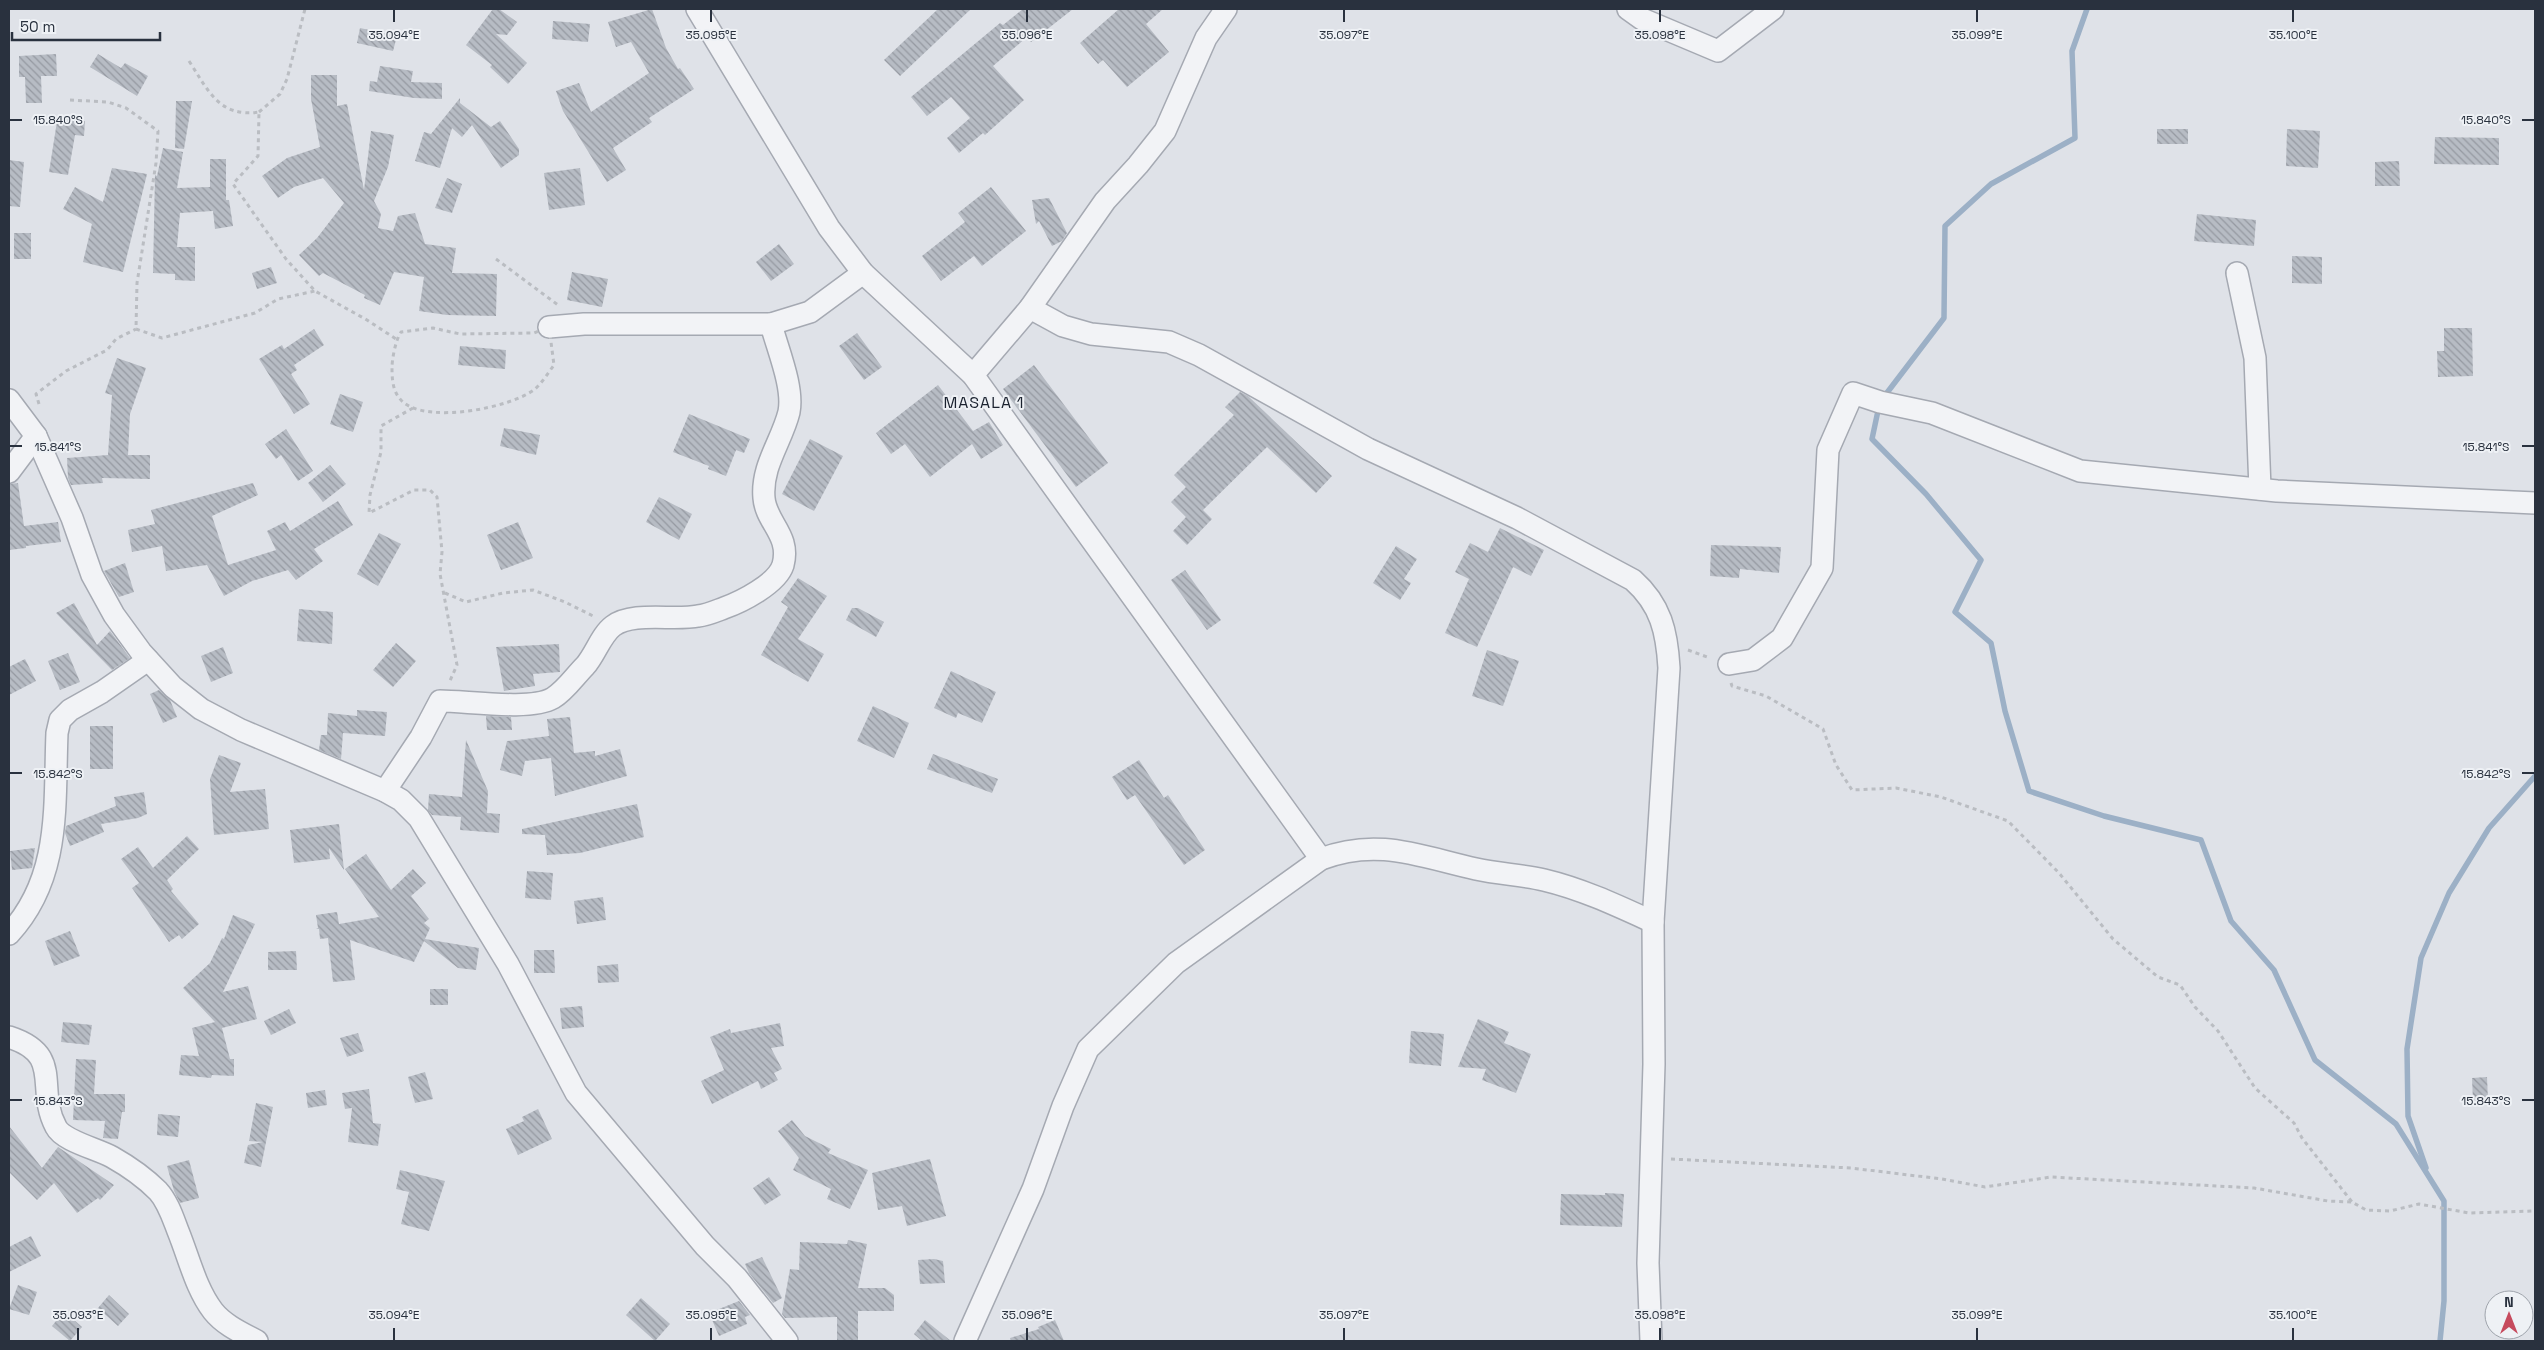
<svg xmlns="http://www.w3.org/2000/svg" width="2544" height="1350" viewBox="0 0 2544 1350" font-family="'Space Grotesk',sans-serif">
  <style>
    .lines { fill: none; stroke-linecap: round; stroke-linejoin: round }
    .stream { stroke: #9cb0c6; stroke-width: 5.5 }
    .building { fill: url(#building-back-hatch) }
    .street-casing { stroke: #a5a9b2; stroke-width: 24 }
    .path { stroke: #babdc2; stroke-width: 3; stroke-dasharray: 4 4; stroke-linecap: butt }
    .street { stroke: #f2f3f6; stroke-width: 21 }
    .ticks { fill: none; stroke: #29313e; stroke-width: 2 }
    .labels { text-anchor: middle; stroke-width: 4; stroke-linejoin: round; paint-order: stroke }
    .quarter-label { font-size: 16px; letter-spacing: 1px; fill: #1b222f; stroke: #eef1f5 }
    .ticks-label { font-size: 12px; text-anchor: middle; fill: #29313e; stroke: #eef1f5; stroke-width: 4; stroke-linejoin: round; paint-order: stroke }
  </style>
  <defs>
    <pattern id="building-back-hatch" width="6" height="6" patternUnits="userSpaceOnUse" patternTransform="scale(1.25)"><rect width="6" height="6" fill="#b7bcc4"/><path d="M-1 5l2 2M0 0l6 6M5-1l2 2" fill="none" stroke="#9599a1"/></pattern>
  </defs>
  <rect width="100%" height="100%" fill="#dfe2e8"/>
  <g class="lines">
    <g class="stream">
      <polyline points="1883,398 1944,318 1945,226 1991,184 2075,138 2072,51 2087,9"/>
      <polyline points="1879,406 1872,439 1926,494 1981,560 1955,612 1991,643 2005,711 2029,791 2104,816 2201,840 2231,921 2274,970 2315,1060 2396,1124 2444,1201 2444,1301 2440,1341"/>
      <polyline points="2426,1168 2408,1116 2407,1049 2421,958 2449,893 2489,828 2535,776"/>
    </g>
  </g>
  <g class="building">
    <polygon points="493,9 499,9 517,22 507,35 496,34 527,63 508,84 490,67 492,65 466,45"/>
    <polygon points="652,9 666,48 678,69 680,68 694,89 649,118 652,122 613,148 626,170 607,182 563,111 556,91 579,83 591,112 649,73 631,42 616,47 608,22"/>
    <polygon points="938,9 971,9 900,76 884,60"/>
    <polygon points="1023,9 1073,9 1031,42 1027,37 993,66 1024,100 985,135 983,133 959,153 947,138 970,118 951,97 927,116 911,97 1000,23 1003,25"/>
    <polygon points="1119,9 1163,9 1146,24 1169,52 1127,87 1103,60 1098,64 1080,43"/>
    <polygon points="553,21 590,24 588,42 552,39"/>
    <polygon points="360,28 397,36 393,51 357,43"/>
    <polygon points="56,54 57,76 41,76 42,103 26,103 25,77 19,77 19,56"/>
    <polygon points="98,54 121,68 125,63 148,76 137,96 90,67"/>
    <polygon points="380,66 413,71 411,82 442,83 442,99 414,98 369,91 370,81 377,82"/>
    <polygon points="311,75 337,75 337,106 347,104 364,190 371,131 394,135 388,167 374,201 381,214 378,228 393,231 398,216 415,213 425,244 456,248 452,273 497,274 496,316 447,315 419,311 424,277 394,272 380,305 364,298 365,295 323,273 319,276 299,255 317,238 344,203 323,178 294,187 278,198 262,176 287,158 320,147 311,99"/>
    <polygon points="460,98 460,103 491,127 500,121 519,149 519,155 501,168 472,125 462,137 452,128 440,168 415,161 424,132 431,134"/>
    <polygon points="176,101 192,101 184,149 175,148"/>
    <polygon points="58,115 85,121 84,136 75,135 68,175 49,172"/>
    <rect x="2157" y="129" width="31" height="15"/>
    <polygon points="2287,129 2320,131 2318,168 2286,166"/>
    <polygon points="2435,137 2499,138 2499,165 2434,164"/>
    <polygon points="163,148 183,152 177,188 210,187 210,159 226,159 226,200 229,200 233,226 215,229 213,211 180,213 177,247 195,247 195,281 175,280 175,274 153,273 155,175 157,176"/>
    <polygon points="9,160 24,162 20,207 9,206"/>
    <polygon points="2399,161 2400,186 2375,186 2375,162"/>
    <polygon points="112,168 147,174 123,272 83,262 92,224 63,209 75,187 103,202"/>
    <polygon points="580,168 585,205 549,210 544,173"/>
    <polygon points="447,178 462,184 452,213 435,208"/>
    <polygon points="991,187 1026,231 982,266 974,256 941,281 922,256 965,222 958,213"/>
    <polygon points="1049,198 1067,233 1062,241 1052,246 1039,221 1036,224 1032,200"/>
    <polygon points="2197,214 2256,220 2254,246 2194,241"/>
    <rect x="14" y="233" width="17" height="26"/>
    <polygon points="779,244 794,264 771,281 756,262"/>
    <polygon points="2292,256 2322,257 2322,284 2292,283"/>
    <polygon points="271,267 277,283 257,289 252,273"/>
    <polygon points="572,272 608,279 602,307 567,300"/>
    <polygon points="2444,328 2472,328 2473,376 2438,377 2437,351 2444,351"/>
    <polygon points="314,329 324,345 294,365 297,370 291,374 310,404 294,414 259,359 282,345 284,349"/>
    <polygon points="857,333 882,367 864,380 839,346"/>
    <polygon points="460,346 506,350 505,369 458,365"/>
    <polygon points="117,358 146,368 130,414 128,455 150,455 150,479 102,478 103,483 71,485 68,478 67,458 108,455 112,395 105,393"/>
    <polygon points="1034,365 1108,463 1076,487 1003,389"/>
    <polygon points="938,385 973,431 989,422 1003,445 981,459 972,444 930,477 905,444 891,454 876,433"/>
    <polygon points="1240,392 1248,396 1332,476 1316,493 1267,447 1203,510 1212,519 1187,545 1173,531 1186,517 1171,502 1186,487 1174,475 1234,415 1225,407"/>
    <polygon points="340,394 363,402 353,432 330,424"/>
    <polygon points="689,414 750,439 744,453 736,450 726,476 708,469 709,466 673,452"/>
    <polygon points="504,428 540,435 536,455 500,446"/>
    <polygon points="286,429 313,471 298,481 281,455 276,459 265,444"/>
    <polygon points="810,439 843,456 814,511 782,494"/>
    <polygon points="330,465 346,484 323,502 308,483"/>
    <polygon points="18,483 24,526 58,522 61,542 26,546 26,548 9,550 9,484"/>
    <polygon points="253,483 258,495 212,516 228,565 276,550 267,531 285,522 290,531 338,501 353,525 314,549 323,561 296,580 288,570 252,581 224,596 207,565 166,571 162,546 132,552 128,530 155,524 151,510"/>
    <polygon points="659,497 692,514 679,540 646,522"/>
    <polygon points="518,522 533,558 501,570 487,535"/>
    <polygon points="1500,528 1544,550 1531,576 1513,567 1477,647 1445,633 1469,579 1455,572 1470,543 1488,552"/>
    <polygon points="379,533 401,544 378,586 357,574"/>
    <polygon points="1711,545 1781,547 1779,573 1740,569 1739,578 1710,576"/>
    <polygon points="1396,546 1417,559 1404,579 1411,583 1400,600 1373,583"/>
    <polygon points="125,563 134,592 119,597 104,571"/>
    <polygon points="1185,570 1221,620 1207,630 1171,580"/>
    <polygon points="798,578 827,596 798,639 824,654 808,682 761,655 788,607 781,602"/>
    <polygon points="74,603 97,645 110,631 130,658 112,670 56,613"/>
    <polygon points="852,608 858,608 884,622 876,637 846,620"/>
    <polygon points="299,609 333,612 332,644 297,641"/>
    <polygon points="396,643 416,661 393,687 373,670"/>
    <polygon points="559,644 560,672 533,674 535,686 504,691 496,647"/>
    <polygon points="223,647 233,673 211,682 201,656"/>
    <polygon points="1487,650 1519,661 1503,706 1472,696"/>
    <polygon points="68,653 80,682 60,690 48,661"/>
    <polygon points="25,659 36,681 9,695 9,667"/>
    <polygon points="951,671 996,692 982,723 958,713 956,718 934,708"/>
    <polygon points="159,690 170,700 177,717 163,723 150,694"/>
    <polygon points="873,706 909,723 894,758 857,741"/>
    <polygon points="357,710 387,712 385,736 343,733 341,759 319,750 321,735 327,735 328,713 357,716"/>
    <polygon points="486,716 511,717 512,730 487,730"/>
    <polygon points="570,717 574,753 595,751 595,756 620,749 627,776 555,796 551,758 525,761 522,776 500,770 507,741 549,736 547,719"/>
    <rect x="90" y="726" width="23" height="43"/>
    <polygon points="466,740 488,791 487,813 500,814 499,833 460,830 461,817 432,815 428,810 429,794 462,797"/>
    <polygon points="933,754 998,779 992,793 927,769"/>
    <polygon points="219,755 241,763 230,792 265,789 269,829 214,835 210,779"/>
    <polygon points="1139,760 1164,798 1168,795 1205,850 1184,865 1135,795 1127,800 1112,777"/>
    <polygon points="144,792 147,814 138,818 101,824 104,832 70,846 65,833 66,826 116,806 114,797"/>
    <polygon points="637,804 644,837 580,853 547,855 545,835 522,834 522,829"/>
    <polygon points="339,824 344,870 329,848 330,859 294,863 290,830"/>
    <polygon points="187,836 199,849 167,880 173,889 171,891 199,924 182,939 179,935 169,942 132,888 139,883 121,859 138,847 153,868"/>
    <polygon points="35,848 32,868 12,870 10,851"/>
    <polygon points="366,854 391,890 413,869 426,883 411,896 429,919 424,923 430,928 425,939 479,948 476,970 458,968 424,941 414,962 350,940 355,980 333,982 328,938 320,939 319,929 316,929 318,928 316,915 337,912 339,924 379,917 345,869"/>
    <polygon points="527,871 553,873 551,900 525,898"/>
    <polygon points="603,897 606,920 577,924 574,901"/>
    <polygon points="233,915 255,924 223,992 248,986 257,1019 222,1028 230,1059 234,1059 234,1076 212,1075 211,1078 179,1075 181,1055 199,1056 192,1028 215,1022 183,988 210,963 222,938 224,939"/>
    <polygon points="70,931 80,956 54,966 45,941"/>
    <polygon points="534,950 554,950 555,973 534,973"/>
    <polygon points="296,951 297,970 268,970 268,952"/>
    <polygon points="618,964 619,982 598,983 597,966"/>
    <rect x="430" y="989" width="18" height="16"/>
    <polygon points="582,1006 584,1027 562,1029 560,1008"/>
    <polygon points="289,1009 296,1023 271,1035 264,1021"/>
    <polygon points="1478,1019 1509,1032 1504,1043 1531,1054 1516,1093 1482,1080 1486,1069 1458,1067"/>
    <polygon points="63,1022 92,1025 89,1045 61,1042"/>
    <polygon points="780,1023 784,1046 771,1048 782,1069 774,1073 778,1080 761,1089 758,1081 712,1104 701,1081 724,1070 710,1037 730,1029 731,1033"/>
    <polygon points="1411,1031 1444,1034 1441,1066 1409,1063"/>
    <polygon points="358,1033 364,1051 347,1057 340,1038"/>
    <polygon points="76,1059 96,1060 94,1094 125,1094 125,1112 122,1112 118,1139 103,1138 105,1121 73,1120"/>
    <polygon points="425,1072 433,1099 415,1103 408,1077"/>
    <polygon points="2487,1077 2488,1100 2473,1101 2472,1078"/>
    <polygon points="369,1089 373,1123 381,1124 378,1146 348,1142 352,1108 345,1109 342,1093"/>
    <polygon points="325,1090 327,1105 308,1108 306,1093"/>
    <polygon points="256,1103 273,1107 261,1167 244,1163 248,1145 263,1142 249,1141"/>
    <polygon points="538,1109 552,1139 518,1155 506,1129 524,1121 522,1117"/>
    <polygon points="158,1114 180,1116 178,1137 157,1135"/>
    <polygon points="792,1120 805,1136 831,1149 828,1153 868,1170 850,1209 827,1199 831,1189 793,1170 799,1158 778,1131"/>
    <polygon points="9,1126 42,1168 58,1147 114,1185 100,1200 98,1198 77,1213 54,1183 37,1200 9,1172"/>
    <polygon points="930,1159 946,1216 907,1226 902,1206 878,1210 872,1173"/>
    <polygon points="189,1160 199,1198 180,1203 174,1191 167,1166"/>
    <polygon points="400,1170 445,1181 429,1231 401,1224 409,1192 396,1189"/>
    <polygon points="769,1177 781,1195 765,1205 753,1188"/>
    <polygon points="1605,1193 1624,1194 1622,1227 1560,1225 1561,1194 1605,1195"/>
    <polygon points="31,1236 41,1256 9,1272 9,1247"/>
    <polygon points="848,1240 867,1244 858,1288 885,1288 894,1295 894,1311 858,1311 858,1341 837,1341 837,1317 785,1318 782,1314 790,1269 799,1270 800,1242 847,1244"/>
    <polygon points="762,1257 782,1298 773,1303 749,1273 745,1264"/>
    <polygon points="934,1259 943,1261 945,1283 920,1284 918,1260"/>
    <polygon points="18,1285 37,1292 29,1315 9,1309"/>
    <polygon points="109,1295 129,1314 118,1326 98,1308"/>
    <polygon points="641,1298 670,1324 655,1341 626,1315"/>
    <polygon points="739,1301 750,1315 745,1317 747,1324 719,1336 709,1313"/>
    <polygon points="64,1311 82,1327 70,1341 52,1326"/>
    <polygon points="925,1320 951,1341 922,1341 914,1334"/>
    <polygon points="1055,1320 1064,1341 1011,1341 1010,1338 1039,1329 1038,1327"/>
  </g>
  <g class="lines">
    <g class="street-casing">
      <g id="street">
        <polyline points="697,9 829,228 863,273 973,375 1321,859"/>
        <polyline points="1628,9 1642,19 1718,51 1773,9"/>
        <polyline points="2237,273 2255,358 2260,489"/>
        <path d="M 1030,308 L 1063,326 L 1091,334 L 1169,342 L 1199,355 L 1368,449 L 1517,518 L 1633,580 C 1661,605 1667,632 1669,668 L 1653,922 L 1654,1064 L 1648,1263 L 1651,1341"/>
        <polyline points="549,327 584,324 771,324 810,312 863,273"/>
        <polyline points="973,375 1030,308 1105,201 1138,165 1165,131 1206,38 1226,9"/>
        <polyline points="9,400 36,436 72,518 92,575 114,615 141,652 173,687 201,709 241,730 385,791 401,800 419,818 508,964 576,1093 705,1246 737,1278 787,1341"/>
        <polyline points="9,472 36,436"/>
        <polyline points="1729,664 1753,660 1782,638 1822,568 1828,450 1853,393 1880,402 1932,413 2080,471 2277,491 2535,503"/>
        <path d="M 385,791 L 421,737 L 440,701 C 467,701 531,711 553,698 C 565,691 575,676 585,666 C 595,655 601,635 613,626 C 633,611 674,621 698,616 C 707,615 716,611 724,608 C 741,602 777,584 783,565 C 791,535 766,523 764,498 C 761,466 782,441 789,412 C 794,387 777,348 771,324"/>
        <path d="M 9,934 C 62,877 54,804 57,733 L 60,720 L 70,710 L 102,692 L 148,660"/>
        <path d="M 9,1037 C 65,1055 35,1088 56,1127 C 63,1141 98,1149 112,1157 C 128,1166 145,1178 158,1191 C 168,1202 173,1218 178,1231 C 189,1258 196,1289 213,1311 C 224,1325 242,1333 257,1341"/>
        <path d="M 965,1341 L 1033,1189 L 1063,1106 L 1088,1049 L 1176,963 L 1321,859 C 1378,837 1421,857 1476,869 C 1499,874 1522,875 1544,880 C 1582,889 1618,906 1653,922"/>
      </g>
    </g>
    <g class="path">
      <path d="M 189,61 C 208,90 219,118 259,112 L 258,156 L 233,184 L 286,259 L 315,291 L 367,320 L 396,339"/>
      <polyline points="70,100 108,102 126,108 158,131 156,163 137,283 136,329 162,338 255,313 278,299 315,291"/>
      <polyline points="259,112 280,94 287,79 305,9"/>
      <polyline points="496,259 558,305"/>
      <path d="M 549,327 L 554,365 C 548,373 542,383 535,389 C 511,408 428,424 403,402 C 393,393 392,381 392,368 C 392,358 396,339 401,332 L 433,328 L 460,334 L 534,333 Z"/>
      <polyline points="39,404 36,394 66,371 107,350 116,339 136,329"/>
      <polyline points="413,408 381,426 381,452 370,495 369,513 414,490 430,490 437,497 442,552 440,574 457,665 449,683"/>
      <polyline points="445,593 466,602 503,593 533,590 565,602 595,617"/>
      <polyline points="1688,650 1710,658"/>
      <polyline points="1731,683 1732,686 1766,696 1823,729 1836,765 1852,790 1896,788 1941,797 2008,821 2059,873 2113,939 2158,977 2180,985 2195,1007 2218,1031 2255,1088 2294,1123 2302,1138 2352,1202"/>
      <polyline points="1671,1159 1851,1168 1942,1179 1985,1187 2051,1177 2254,1188 2328,1201 2352,1202 2366,1210 2390,1211 2419,1204 2469,1213 2535,1211"/>
    </g>
    <use href="#street" class="street"/>
  </g>
  <path class="ticks" d="M 394,10 L 394,22M 711,10 L 711,22M 1027,10 L 1027,22M 1344,10 L 1344,22M 1660,10 L 1660,22M 1977,10 L 1977,22M 2293,10 L 2293,22M 10,120 L 22,120M 2522,120 L 2534,120M 10,446 L 22,446M 2522,446 L 2534,446M 10,773 L 22,773M 2522,773 L 2534,773M 10,1100 L 22,1100M 2522,1100 L 2534,1100M 78,1328 L 78,1340M 394,1328 L 394,1340M 711,1328 L 711,1340M 1027,1328 L 1027,1340M 1344,1328 L 1344,1340M 1660,1328 L 1660,1340M 1977,1328 L 1977,1340M 2293,1328 L 2293,1340"/>
  <g class="labels">
    <g class="quarter-label">
      <text x="984" y="408">MASALA 1</text>
    </g>
  </g>
  <g class="ticks-label">
    <text x="394" y="39">35.094°E</text>
    <text x="711" y="39">35.095°E</text>
    <text x="1027" y="39">35.096°E</text>
    <text x="1344" y="39">35.097°E</text>
    <text x="1660" y="39">35.098°E</text>
    <text x="1977" y="39">35.099°E</text>
    <text x="2293" y="39">35.100°E</text>
    <text x="58" y="124">15.840°S</text>
    <text x="2486" y="124">15.840°S</text>
    <text x="58" y="451">15.841°S</text>
    <text x="2486" y="451">15.841°S</text>
    <text x="58" y="778">15.842°S</text>
    <text x="2486" y="778">15.842°S</text>
    <text x="58" y="1105">15.843°S</text>
    <text x="2486" y="1105">15.843°S</text>
    <text x="78" y="1319">35.093°E</text>
    <text x="394" y="1319">35.094°E</text>
    <text x="711" y="1319">35.095°E</text>
    <text x="1027" y="1319">35.096°E</text>
    <text x="1344" y="1319">35.097°E</text>
    <text x="1660" y="1319">35.098°E</text>
    <text x="1977" y="1319">35.099°E</text>
    <text x="2293" y="1319">35.100°E</text>
  </g>
  <rect width="2544" height="1350" fill="none" stroke="#29313e" stroke-width="20"/>
  <g transform="translate(2509 1315)"><circle r="24" fill="#eef1f5" stroke="#9fa4ac"/>
  <path d="M0-4L9 19L0 12L-9 19Z" fill="#c64a5d"/>
  <text y="-8" font-size="14" font-weight="bold" text-anchor="middle" fill="#29313e">N</text>
  </g>
  <path d="M12 32v8h148v-8" fill="none" stroke="#29313e" stroke-width="2.5"/>
  <text x="20" y="32" font-size="15" fill="#29313e" stroke="#eef1f5" stroke-width="4" paint-order="stroke">50 m</text>
</svg>
